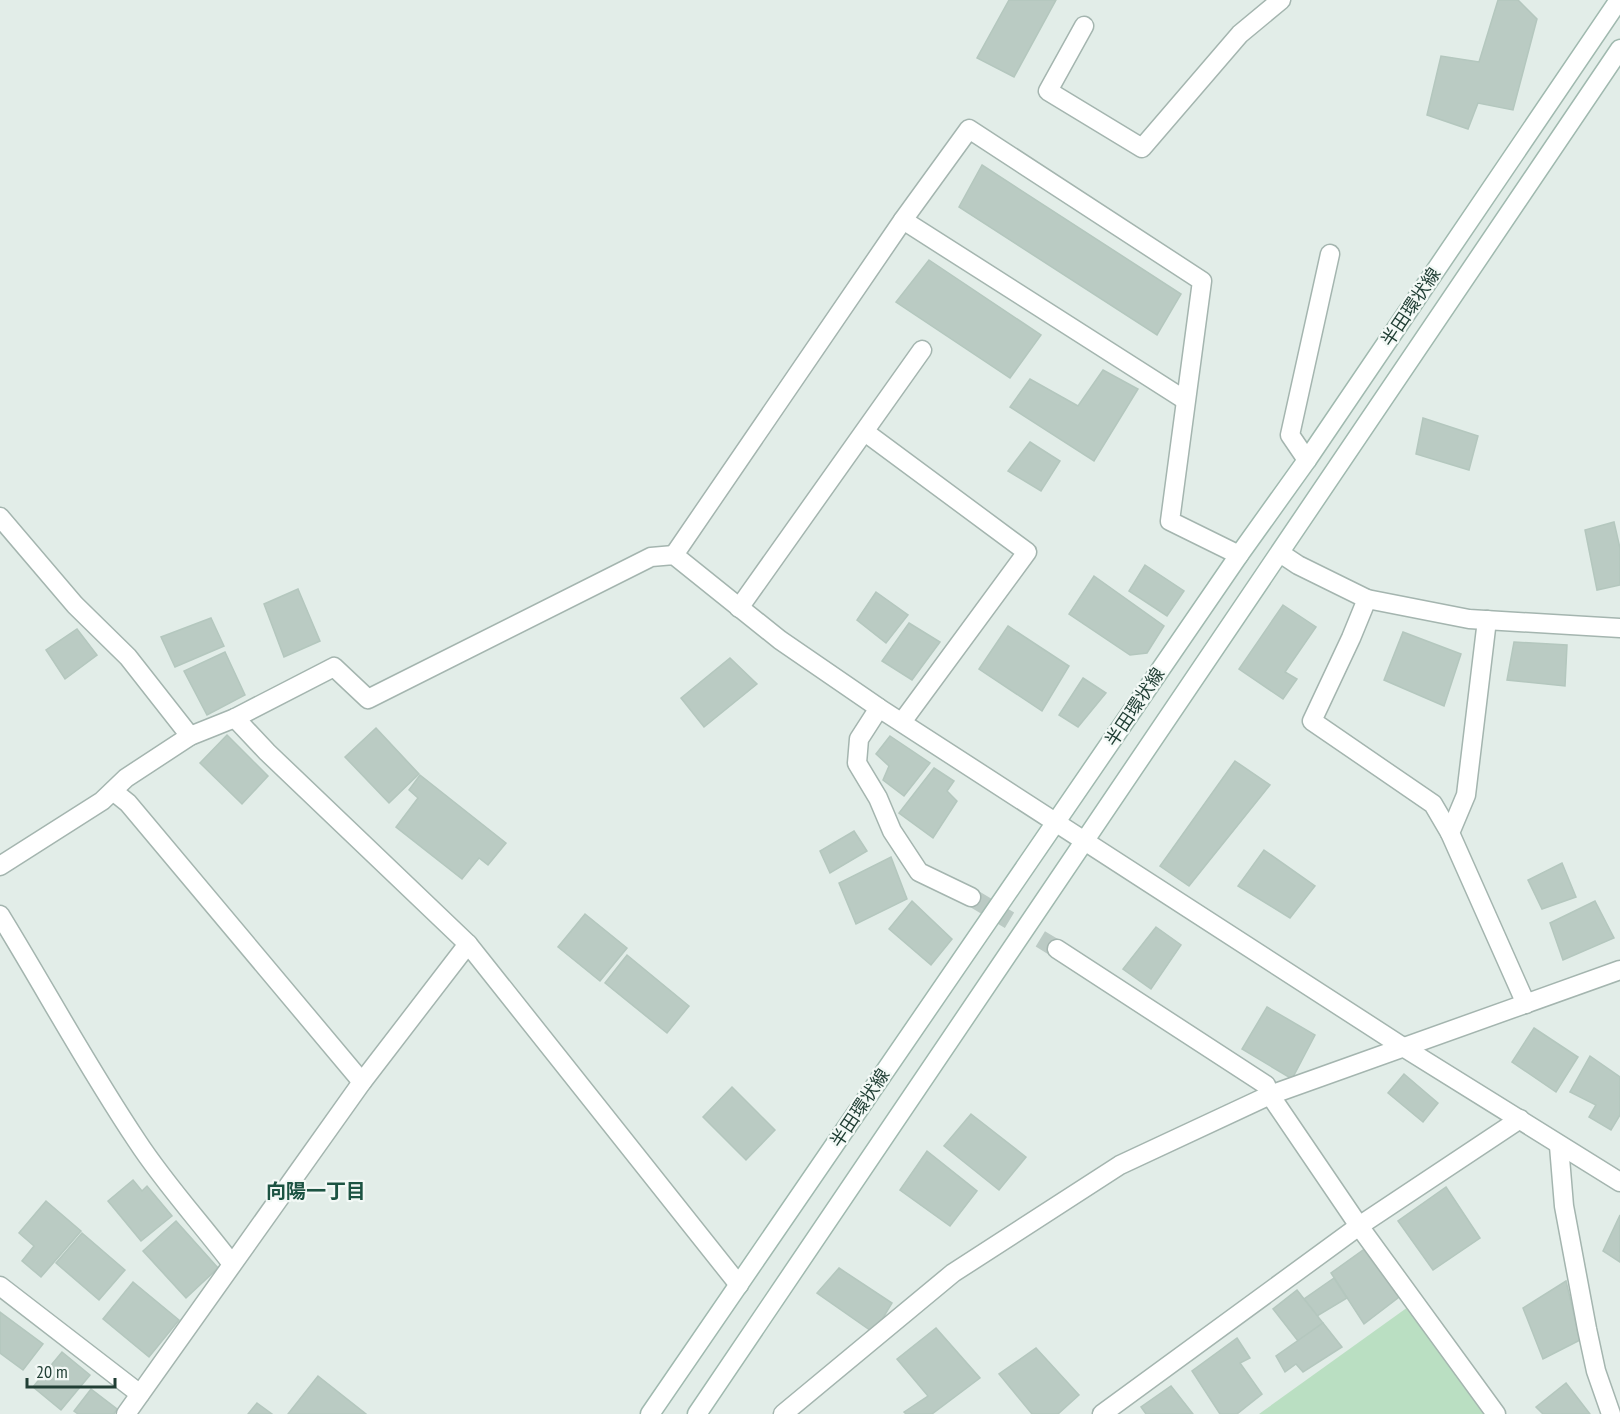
<svg xmlns="http://www.w3.org/2000/svg" width="1620" height="1414" viewBox="0 0 1620 1414" font-family="'PT Sans Narrow','Noto Sans JP',sans-serif">
  <style>
    .green { fill: #badfc2 }
    .building { fill: #bacbc3; stroke: #b4c7be; stroke-width: 1.5 }
    .lines { fill: none; stroke-linecap: round; stroke-linejoin: round }
    .minor-tunnel { stroke: #bbcac4; stroke-width: 18; stroke-dasharray: 18 9; stroke-linecap: butt }
    .minor-casing { stroke: #a4b5af; stroke-width: 21 }
    .secondary-casing { stroke: #a0b9af; stroke-width: 21 }
    .minor { stroke: #fff; stroke-width: 18 }
    .secondary { stroke: #fff; stroke-width: 18 }
    .labels { text-anchor: middle; stroke-width: 4.5; stroke-linejoin: round; paint-order: stroke }
    .street-label { font-size: 18px; fill: #213f35; stroke: #f3f9f6 }
    .neighbourhood-label { font-size: 20px; font-weight: bold; fill: #1c5342; stroke: #f3f9f6 }
  </style>
  <rect width="100%" height="100%" fill="#e2ede8"/>
  <polygon class="green" points="1408,1307 1485,1414 1259,1414"/>
  <g class="building">
    <polygon points="1009,0 1056,0 1014,77 977,58"/>
    <polygon points="1498,0 1518,0 1537,19 1513,110 1478,103 1468,129 1427,115 1441,56 1479,62"/>
    <polygon points="982,165 1181,294 1157,335 959,207"/>
    <polygon points="929,260 1041,335 1010,378 896,302"/>
    <polygon points="1103,370 1138,389 1094,461 1010,407 1030,379 1078,406"/>
    <polygon points="1423,418 1478,436 1469,470 1416,454"/>
    <polygon points="1030,442 1060,461 1041,491 1008,471"/>
    <polygon points="1614,522 1620,548 1620,585 1597,590 1585,530"/>
    <polygon points="1145,565 1184,591 1167,616 1129,591"/>
    <polygon points="1094,576 1164,626 1147,653 1130,655 1069,614"/>
    <polygon points="298,589 320,641 284,657 264,604"/>
    <polygon points="876,592 908,615 886,643 857,620"/>
    <polygon points="1283,605 1316,627 1285,672 1297,679 1283,699 1239,669"/>
    <polygon points="211,618 224,646 175,667 161,637"/>
    <polygon points="909,623 940,642 912,680 882,661"/>
    <polygon points="1008,626 1069,666 1042,711 979,669"/>
    <polygon points="77,629 97,655 65,679 46,650"/>
    <polygon points="1403,632 1461,654 1444,706 1384,680"/>
    <polygon points="1514,642 1567,645 1565,686 1507,680"/>
    <polygon points="225,652 245,695 207,715 184,671"/>
    <polygon points="730,658 757,684 704,727 681,698"/>
    <polygon points="1083,678 1106,693 1078,727 1059,715"/>
    <polygon points="376,728 419,774 389,803 345,757"/>
    <polygon points="227,735 268,776 242,804 200,763"/>
    <polygon points="890,736 930,763 904,796 883,780 889,766 876,754"/>
    <polygon points="1235,761 1270,785 1189,886 1160,866"/>
    <polygon points="934,768 954,781 947,791 957,801 933,838 899,813"/>
    <polygon points="420,775 506,843 488,865 479,858 462,879 396,827 418,798 409,790"/>
    <polygon points="854,831 867,851 830,873 820,851"/>
    <polygon points="1264,850 1315,886 1290,918 1238,886"/>
    <polygon points="891,857 907,899 856,924 839,883"/>
    <polygon points="1562,863 1576,897 1542,909 1528,880"/>
    <polygon points="912,901 952,939 931,965 889,929"/>
    <polygon points="1595,901 1614,938 1563,960 1550,923"/>
    <polygon points="585,914 627,948 600,981 558,947"/>
    <polygon points="1156,927 1181,945 1151,989 1123,969"/>
    <polygon points="627,955 689,1006 667,1033 605,983"/>
    <polygon points="1267,1007 1315,1035 1292,1079 1242,1049"/>
    <polygon points="1534,1028 1578,1057 1556,1092 1512,1062"/>
    <polygon points="1590,1056 1620,1077 1620,1115 1611,1130 1589,1117 1596,1105 1570,1092"/>
    <polygon points="1404,1074 1438,1103 1423,1122 1388,1093"/>
    <polygon points="732,1087 775,1130 746,1160 703,1117"/>
    <polygon points="971,1114 1026,1157 999,1190 944,1146"/>
    <polygon points="927,1151 977,1191 950,1226 900,1190"/>
    <polygon points="133,1180 142,1191 147,1186 172,1216 141,1241 108,1201"/>
    <polygon points="1446,1187 1480,1238 1433,1270 1398,1221"/>
    <polygon points="46,1201 81,1231 41,1277 22,1261 34,1246 19,1233"/>
    <polygon points="1620,1215 1620,1262 1603,1251"/>
    <polygon points="176,1221 218,1268 186,1298 143,1251"/>
    <polygon points="82,1233 125,1270 99,1300 56,1263"/>
    <polygon points="1370,1245 1403,1294 1364,1324 1331,1273"/>
    <polygon points="839,1268 892,1303 874,1333 817,1293"/>
    <polygon points="1334,1278 1347,1298 1317,1316 1304,1299"/>
    <polygon points="1566,1281 1580,1340 1543,1359 1523,1308"/>
    <polygon points="133,1282 179,1320 149,1357 103,1319"/>
    <polygon points="1297,1290 1323,1323 1298,1341 1273,1309"/>
    <polygon points="0,1312 43,1344 23,1370 0,1353"/>
    <polygon points="1323,1323 1342,1347 1303,1372 1296,1364 1285,1372 1276,1356"/>
    <polygon points="936,1328 980,1378 932,1414 906,1414 904,1412 928,1396 897,1359"/>
    <polygon points="1237,1338 1250,1358 1240,1363 1262,1394 1237,1414 1220,1414 1192,1371"/>
    <polygon points="1036,1348 1079,1395 1058,1414 1032,1414 999,1374"/>
    <polygon points="62,1352 90,1375 61,1410 33,1387"/>
    <polygon points="318,1376 366,1414 288,1414"/>
    <polygon points="1566,1383 1590,1414 1543,1414 1536,1407"/>
    <polygon points="1171,1386 1193,1414 1146,1414 1141,1407"/>
    <polygon points="91,1389 117,1409 114,1414 78,1414 74,1411"/>
    <polygon points="257,1403 272,1414 248,1414"/>
  </g>
  <g class="lines">
    <polyline class="minor-tunnel" points="971,897 1057,949"/>
    <g class="minor-casing">
      <g id="minor">
        <polyline points="1084,26 1048,91 1142,148 1240,34 1281,0"/>
        <polyline points="903,220 1185,400"/>
        <polyline points="865,432 1027,552 902,722"/>
        <polyline points="1307,460 1290,435 1330,254"/>
        <polyline points="0,517 75,605 128,657 190,736"/>
        <polyline points="1280,553 1298,565 1367,599 1469,619 1620,628"/>
        <polyline points="674,555 903,220 969,129 1202,281 1170,521 1239,555"/>
        <polyline points="1367,599 1351,638 1312,721 1433,804 1450,833"/>
        <polyline points="739,608 922,350"/>
        <polyline points="1487,620 1466,795 1450,833 1526,1004"/>
        <polyline points="879,708 859,739 857,763 878,798 892,831 919,872 971,897"/>
        <polyline points="235,718 267,752 468,944 739,1285"/>
        <polyline points="113,791 128,803 362,1082"/>
        <polyline points="0,866 102,801 126,778 190,736 235,718 334,667 368,699 651,557 674,555 780,640 879,708 1403,1047 1620,1182"/>
        <path d="M 0,915 C 46,990 88,1068 137,1141 C 165,1184 201,1223 232,1264"/>
        <polyline points="1559,1146 1564,1206 1587,1329 1596,1371 1611,1414"/>
        <polyline points="0,1286 140,1394"/>
        <polyline points="126,1414 362,1082 468,944"/>
        <polyline points="783,1414 953,1273 1120,1165 1270,1095 1266,1085 1057,949"/>
        <polyline points="1102,1414 1359,1226 1520,1119"/>
        <polyline points="1496,1414 1359,1226 1270,1095 1620,970"/>
      </g>
    </g>
    <g class="secondary-casing">
      <g id="secondary">
        <polyline points="650,1414 1239,555 1307,460 1619,0"/>
        <polyline points="697,1414 1620,49"/>
      </g>
    </g>
    <use href="#minor" class="minor"/>
    <use href="#secondary" class="secondary"/>
  </g>
  <g class="labels">
    <g class="street-label">
      <text transform="translate(1411 307) rotate(-56)" y="6">半田環状線</text>
      <text transform="translate(1135 707) rotate(-56)" y="6">半田環状線</text>
      <text transform="translate(860 1108) rotate(-56)" y="6">半田環状線</text>
    </g>
    <g class="neighbourhood-label">
      <text x="316" y="1198">向陽一丁目</text>
    </g>
  </g>
  <path d="M27 1378v9h88v-9" fill="none" stroke="#213f35" stroke-width="3"/>
  <text x="36" y="1378" font-size="18" fill="#213f35" stroke="#f3f9f6" stroke-width="4.5" paint-order="stroke">20 m</text>
</svg>
